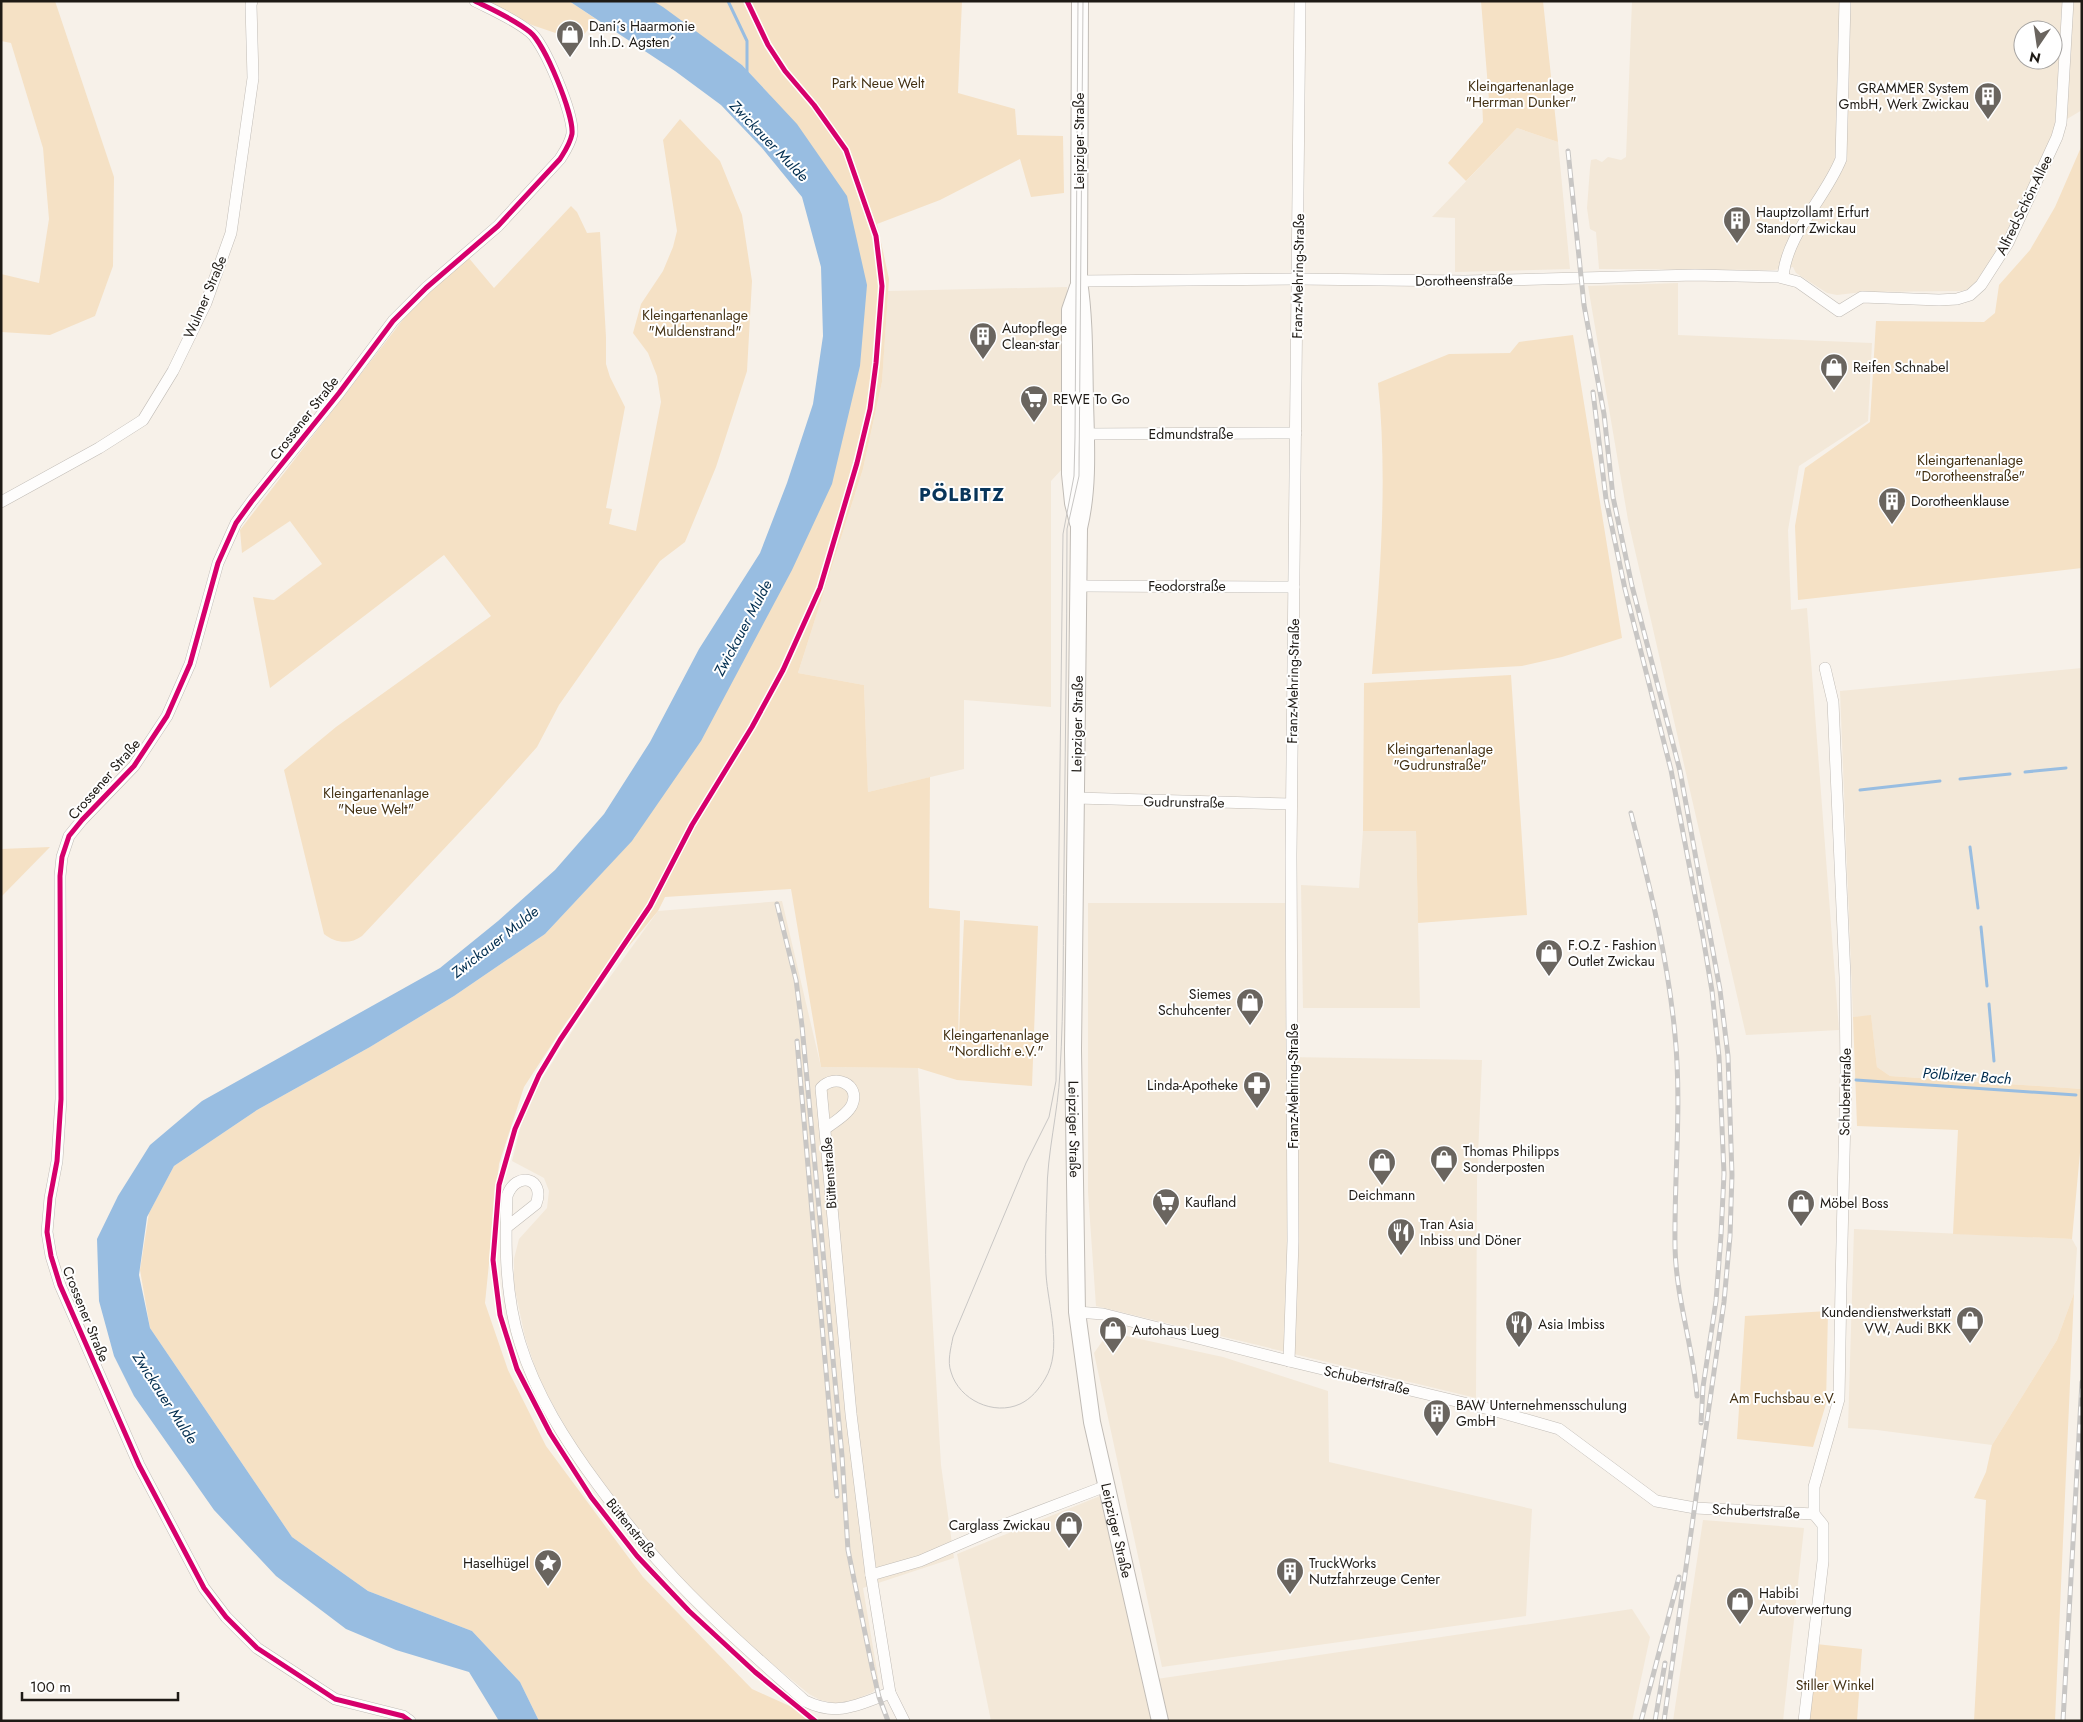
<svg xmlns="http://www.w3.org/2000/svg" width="2083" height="1722" viewBox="0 0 2083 1722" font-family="Jost,sans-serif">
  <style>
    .built { fill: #f3e8d8; fill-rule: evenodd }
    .green { fill: #f5e1c5 }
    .water { fill: #98bde1 }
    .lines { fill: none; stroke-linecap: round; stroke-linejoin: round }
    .stream { stroke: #98bde1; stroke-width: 3 }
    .street-casing { stroke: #c1bcb6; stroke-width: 12 }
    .secondary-casing { stroke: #c1bcb6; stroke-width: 18 }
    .street { stroke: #fefdfc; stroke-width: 11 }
    .secondary { stroke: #fefdfc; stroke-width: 16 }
    .tram { stroke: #c8c6c4; stroke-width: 1 }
    .rail-casing { stroke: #c8c6c4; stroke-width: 5 }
    .rail { stroke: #fff; stroke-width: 3; stroke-dasharray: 9; stroke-linecap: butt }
    .cycleway-casing { stroke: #fff; stroke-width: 8 }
    .cycleway { stroke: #d6006c; stroke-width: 5 }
    .labels { text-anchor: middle; stroke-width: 4; stroke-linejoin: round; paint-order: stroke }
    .poi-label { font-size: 14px; fill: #1e1a15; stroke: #fff; text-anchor: start }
    .park-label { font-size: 14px; fill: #433012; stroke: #fff }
    .street-label { font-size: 14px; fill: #1e1a15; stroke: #fff }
    .water-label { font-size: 15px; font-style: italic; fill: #012d4f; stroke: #fff }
    .district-label { font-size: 19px; font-weight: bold; letter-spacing: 1px; fill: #08355a; stroke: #fff }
  </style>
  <rect width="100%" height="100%" fill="#f7f1e9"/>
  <g class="built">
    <path d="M 1632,1 L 2062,1 L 2056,128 L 2003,241 L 1975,284 L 1969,289 L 1962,291 L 1863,292 L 1837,295 L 1827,293 L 1796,273 L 1793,267 L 1774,270 L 1599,269 L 1596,232 L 1590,229 L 1587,208 L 1590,168 L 1591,160 L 1596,159 L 1602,162 L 1608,157 L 1621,160 L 1626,157 ZM 2023,30 L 2053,30 L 2053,60 L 2023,60 Z"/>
    <polygon points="2073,1 2082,1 2082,110 2067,119"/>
    <polygon points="1517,128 1558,142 1570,269 1455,272 1455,218 1432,217"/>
    <polygon points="1678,283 1678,335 1872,343 1868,421 1799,466 1788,530 1791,610 1807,608 1839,1030 1746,1035 1628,520 1588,286"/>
    <polygon points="1067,287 1063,468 1051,481 1051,707 964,700 964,769 868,792 864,685 798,673 863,469 882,382 888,291"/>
    <polygon points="2082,668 2082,1089 1890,1076 1877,1067 1871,1016 1853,1017 1840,691"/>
    <polygon points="1363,831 1416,831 1420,1008 1303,1008 1301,885 1359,888"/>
    <polygon points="782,901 821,1067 918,1068 941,1465 954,1558 863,1588 879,1683 873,1692 850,1702 838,1704 820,1700 809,1694 732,1631 703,1605 611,1498 579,1451 540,1382 525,1337 514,1285 514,1259 519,1239 547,1208 549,1191 544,1178 512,1161 521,1125 538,1085 583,1014 658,911"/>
    <polygon points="1088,903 1285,903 1286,1057 1482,1060 1477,1180 1476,1398 1096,1306 1088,1192"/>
    <polygon points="1854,1229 2072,1239 2077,1248 2074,1293 2057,1340 1992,1445 1877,1430 1848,1428"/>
    <polygon points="1112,1333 1223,1357 1328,1391 1329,1462 1532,1509 1526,1616 1162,1667 1094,1353 1106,1336"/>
    <polygon points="1100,1496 1143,1681 1632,1609 1650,1637 1632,1721 991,1721 957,1554"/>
    <polygon points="1703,1520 1804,1528 1783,1721 1673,1721"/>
  </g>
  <g class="green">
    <polygon points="1,1 55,1 114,177 113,266 95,316 50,335 1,332 1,274 39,283 49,219 43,148 11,43 1,41"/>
    <polygon points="486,1 569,1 596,19 579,41 532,25"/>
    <polygon points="653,1 962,1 958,93 1015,109 1017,135 1063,136 1064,193 1031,197 1020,159 940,200 877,224 889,279 882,382 863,469 798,673 864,685 868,792 930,777 929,908 960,911 958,1055 964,920 1038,926 1032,1086 957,1080 918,1068 821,1067 791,889 665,897 658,911 567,1021 524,1087 499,1164 485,1303 508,1370 546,1446 643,1577 752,1689 823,1721 539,1721 520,1682 472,1631 368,1591 292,1537 150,1328 140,1270 149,1213 174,1166 257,1110 370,1047 454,996 545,934 635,837 860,366 770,95 742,65"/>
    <polygon points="1481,1 1543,1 1558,142 1517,128 1466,181 1448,163 1483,122 1482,99 1489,100"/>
    <path d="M 680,119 L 720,161 L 742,215 L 752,281 L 747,371 L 716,467 L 685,542 L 660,561 L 559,705 L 537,747 L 489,801 L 362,936 C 350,945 335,943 324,934 L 284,770 L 336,727 L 491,616 L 444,555 L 270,688 L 253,597 L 274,600 L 322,564 L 290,521 L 242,553 L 240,530 L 415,304 L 468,257 L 494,288 L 571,206 L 577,212 L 587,233 L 600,232 L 606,337 L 606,364 L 610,377 L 625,407 L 606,508 L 612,509 L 609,524 L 636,531 L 661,402 L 657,376 L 648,353 L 633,333 L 641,304 L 663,271 L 673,247 L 677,231 L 663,140 Z"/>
    <polygon points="2082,145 2082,568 1798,600 1795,526 1805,468 1870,422 1876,321 1984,322 1995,313 1999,285 2030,250 2055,207"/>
    <path d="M 1573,335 L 1622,638 L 1562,657 L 1522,666 L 1372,674 C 1380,578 1388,480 1378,383 L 1449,354 L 1510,353 L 1519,342 Z"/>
    <polygon points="1511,675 1527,915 1418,923 1416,831 1363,831 1364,683"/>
    <polygon points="50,847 1,897 1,849"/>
    <polygon points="1871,1015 1877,1067 1890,1076 2082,1089 2082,1131 2072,1239 1953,1234 1958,1130 1857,1126 1853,1017"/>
    <polygon points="2074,1293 2055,1721 1974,1721 1986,1500 1974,1498 1986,1472 1992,1445 2057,1340"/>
    <polygon points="1828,1311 1826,1404 1813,1447 1737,1439 1745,1316"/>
    <polygon points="1816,1644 1862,1649 1857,1721 1806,1721"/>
  </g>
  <polygon class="water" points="569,1 653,1 663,7 742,65 797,124 847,196 867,285 860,366 832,484 792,570 701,741 632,841 545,934 454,996 370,1047 257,1110 174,1166 147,1217 139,1275 150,1328 292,1537 368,1591 472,1631 520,1682 539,1721 499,1721 469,1672 396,1650 346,1629 276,1576 214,1510 134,1396 114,1356 99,1301 97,1239 118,1196 150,1145 202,1101 440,968 498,921 555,870 604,814 650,742 699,649 760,553 787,483 813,404 823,336 821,267 802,197 762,148 721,105 675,71"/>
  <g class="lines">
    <g class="stream">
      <polyline points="728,1 747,41 747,74"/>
      <polyline points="2025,772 2066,768"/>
      <polyline points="1960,779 2010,774"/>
      <polyline points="1860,790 1940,781"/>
      <polyline points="1970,847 1978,908"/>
      <polyline points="1981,927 1987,986"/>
      <polyline points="1989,1004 1994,1061"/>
      <polyline points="1856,1080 2076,1095"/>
    </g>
    <g class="street-casing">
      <g id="street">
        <path d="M 1783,277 C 1787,233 1825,199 1841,159 L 1845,1"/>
        <polyline points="1079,281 1298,279 1465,281 1695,275 1779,277 1798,282 1839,311 1862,297 1939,300 1957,299 1970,295 1981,285 2008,243 2057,137 2061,123 2068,1"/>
        <polyline points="1085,434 1296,433"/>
        <polyline points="1,502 99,448 143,420 173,371 206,303 231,233 253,78 251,5 252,1"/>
        <polyline points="1080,586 1294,587"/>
        <polyline points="1076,798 1291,804"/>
        <path d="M 825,1129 C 834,1122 847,1115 852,1105 C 861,1084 834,1073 821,1088 L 851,1414 L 871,1575 L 890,1693 L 904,1721"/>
        <path d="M 507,1227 L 536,1204 C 546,1178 516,1170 507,1196 C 505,1245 505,1296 520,1343 C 536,1395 566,1442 598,1485 C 618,1512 639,1540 662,1565 C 706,1614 756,1657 805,1701 C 838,1717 857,1705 890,1693"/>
        <polyline points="1077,1312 1103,1314 1289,1361 1485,1408 1559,1429 1656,1501 1695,1508 1814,1514 1814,1487 1839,1399 1841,1285 1846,1072 1845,977 1833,702 1825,668"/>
        <polyline points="1289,1361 1293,1241 1291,856 1300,1"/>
        <polyline points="871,1575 920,1561 1001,1526 1106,1486"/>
        <path d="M 410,1721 L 403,1716 L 335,1699 L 257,1648 L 226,1617 L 204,1588 L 139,1465 L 60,1285 L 51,1256 L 47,1232 L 50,1198 L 57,1161 L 61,1099 L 60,876 L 62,857 L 69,836 L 82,820 L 134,766 L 167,716 L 190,664 L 218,563 L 236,523 L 252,501 L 339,393 L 393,321 L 426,288 L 498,226 L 560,159 C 565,151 570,144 572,134 C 574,115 545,44 530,32 C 514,19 493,10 475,1"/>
        <polyline points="1804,1721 1823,1561 1823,1525 1814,1514"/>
      </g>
    </g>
    <g class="secondary-casing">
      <g id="secondary">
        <path id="s1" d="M 1080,1 L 1079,281 C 1085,321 1084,361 1085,401 C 1086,442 1089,487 1079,528 L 1073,1050 L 1077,1312 L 1092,1422 L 1160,1721"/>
        <polyline points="1078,287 1070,310 1070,474 1073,503 1078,523"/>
      </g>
    </g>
    <use href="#street" class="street"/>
    <use href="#secondary" class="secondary"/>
    <path class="tram" d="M 1078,1 L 1075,437 L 1074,476 L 1063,534 L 1056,1081 L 1049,1117 L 1026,1163 L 953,1337 C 951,1348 947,1361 951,1372 C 959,1400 994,1416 1020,1404 C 1031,1399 1039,1389 1045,1379 C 1063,1350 1048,1306 1046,1274 C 1045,1248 1046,1220 1047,1193 C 1047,1153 1058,1113 1060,1072 C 1064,1005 1063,937 1064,869 C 1065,756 1067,642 1067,529 L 1079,476 L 1083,1"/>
    <g class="rail-casing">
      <g id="rail">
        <polyline points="1568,151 1584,305 1604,414 1613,497 1632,586 1680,771 1720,990 1728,1056 1732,1175 1730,1236 1724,1302 1664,1721"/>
        <polyline points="1593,392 1606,499 1625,589 1671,770 1703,937 1712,991 1719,1057 1724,1174 1721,1235 1716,1301 1703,1387 1701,1423"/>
        <path d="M 1631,813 C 1650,887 1668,959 1675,1035 C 1682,1106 1674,1176 1675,1247 C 1676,1298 1693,1346 1697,1396"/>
        <polyline points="777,904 796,980 802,1026 842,1456 848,1550 872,1667 879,1697 888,1721"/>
        <polyline points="797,1041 837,1496"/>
        <polyline points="1641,1721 1679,1577"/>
        <polyline points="1655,1721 1665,1663"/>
        <polyline points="2063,1721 2082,1382"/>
      </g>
    </g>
    <use href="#rail" class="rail"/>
    <g class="cycleway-casing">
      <g id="cycleway">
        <polyline points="747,1 768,45 785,71 814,105 846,150 876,236 882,286 876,363 870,409 857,463 820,588 783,670 752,727 692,825 650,906 560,1040 539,1075 515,1129 499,1185 493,1260 500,1315 517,1369 550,1433 591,1497 637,1556 689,1611 755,1672 815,1721"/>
        <path d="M 410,1721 L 403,1716 L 335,1699 L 257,1648 L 226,1617 L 204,1588 L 139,1465 L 60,1285 L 51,1256 L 47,1232 L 50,1198 L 57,1161 L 61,1099 L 60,876 L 62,857 L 69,836 L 82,820 L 134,766 L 167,716 L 190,664 L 218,563 L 236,523 L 252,501 L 339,393 L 393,321 L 426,288 L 498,226 L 560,159 C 565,151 570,144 572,134 C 574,115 545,44 530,32 C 514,19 493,10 475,1"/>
      </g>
    </g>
    <use href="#cycleway" class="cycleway"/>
  </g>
  <defs>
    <g id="shop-pin" transform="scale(1.4375)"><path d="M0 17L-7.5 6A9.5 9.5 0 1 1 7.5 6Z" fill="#6a655f" stroke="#fff"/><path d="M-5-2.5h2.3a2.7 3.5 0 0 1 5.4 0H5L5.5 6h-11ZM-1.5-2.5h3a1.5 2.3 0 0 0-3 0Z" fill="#fff"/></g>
    <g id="building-pin" transform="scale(1.4375)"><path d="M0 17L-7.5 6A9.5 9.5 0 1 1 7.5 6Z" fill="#6a655f" stroke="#fff"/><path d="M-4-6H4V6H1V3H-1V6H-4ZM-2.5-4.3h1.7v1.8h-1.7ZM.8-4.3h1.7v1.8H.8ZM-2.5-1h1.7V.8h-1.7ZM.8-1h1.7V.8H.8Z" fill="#fff"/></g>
    <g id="supermarket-pin" transform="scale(1.4375)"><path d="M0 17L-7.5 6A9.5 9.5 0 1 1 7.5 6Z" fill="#6a655f" stroke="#fff"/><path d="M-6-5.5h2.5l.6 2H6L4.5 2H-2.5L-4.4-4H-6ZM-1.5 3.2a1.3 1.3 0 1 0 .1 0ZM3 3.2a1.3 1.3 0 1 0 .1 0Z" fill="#fff"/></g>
    <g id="pharmacy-pin" transform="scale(1.4375)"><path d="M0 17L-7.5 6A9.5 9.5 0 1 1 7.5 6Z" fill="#6a655f" stroke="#fff"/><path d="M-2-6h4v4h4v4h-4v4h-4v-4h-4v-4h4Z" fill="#fff"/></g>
    <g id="restaurant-pin" transform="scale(1.4375)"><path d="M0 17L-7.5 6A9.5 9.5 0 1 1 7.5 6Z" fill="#6a655f" stroke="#fff"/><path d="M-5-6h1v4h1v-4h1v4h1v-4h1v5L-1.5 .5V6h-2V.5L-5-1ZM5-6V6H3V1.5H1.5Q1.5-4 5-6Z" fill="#fff"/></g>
    <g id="sight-pin" transform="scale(1.4375)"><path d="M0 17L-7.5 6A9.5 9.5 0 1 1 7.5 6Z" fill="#6a655f" stroke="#fff"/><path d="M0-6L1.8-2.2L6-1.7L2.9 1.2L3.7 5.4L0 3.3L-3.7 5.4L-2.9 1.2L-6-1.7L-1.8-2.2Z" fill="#fff"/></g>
  </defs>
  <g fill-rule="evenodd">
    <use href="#shop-pin" x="570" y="34"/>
    <use href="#building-pin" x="1988" y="96"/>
    <use href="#building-pin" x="1737" y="220"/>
    <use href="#building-pin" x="983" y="336"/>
    <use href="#shop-pin" x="1834" y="367"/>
    <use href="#supermarket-pin" x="1034" y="399"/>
    <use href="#building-pin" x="1892" y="501"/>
    <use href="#shop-pin" x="1549" y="953"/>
    <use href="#shop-pin" x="1250" y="1002"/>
    <use href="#pharmacy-pin" x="1257" y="1085"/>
    <use href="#shop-pin" x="1444" y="1159"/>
    <use href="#shop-pin" x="1382" y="1162"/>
    <use href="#supermarket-pin" x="1166" y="1202"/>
    <use href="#shop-pin" x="1801" y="1203"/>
    <use href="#restaurant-pin" x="1401" y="1232"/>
    <use href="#shop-pin" x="1970" y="1320"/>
    <use href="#restaurant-pin" x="1519" y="1324"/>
    <use href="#shop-pin" x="1113" y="1330"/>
    <use href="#building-pin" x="1437" y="1413"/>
    <use href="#shop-pin" x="1069" y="1525"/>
    <use href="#sight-pin" x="548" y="1563"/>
    <use href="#building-pin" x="1290" y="1571"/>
    <use href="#shop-pin" x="1740" y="1601"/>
  </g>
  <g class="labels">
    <g class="poi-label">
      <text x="589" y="31">Dani´s Haarmonie<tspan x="589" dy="16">Inh.D. Agsten´</tspan></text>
      <text x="1969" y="93" text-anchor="end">GRAMMER System<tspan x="1969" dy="16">GmbH, Werk Zwickau</tspan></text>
      <text x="1756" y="217">Hauptzollamt Erfurt<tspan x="1756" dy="16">Standort Zwickau</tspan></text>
      <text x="1002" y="333">Autopflege<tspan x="1002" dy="16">Clean-star</tspan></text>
      <text x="1853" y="372">Reifen Schnabel</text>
      <text x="1053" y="404">REWE To Go</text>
      <text x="1911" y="506">Dorotheenklause</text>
      <text x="1568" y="950">F.O.Z - Fashion<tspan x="1568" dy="16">Outlet Zwickau</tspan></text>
      <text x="1231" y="999" text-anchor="end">Siemes<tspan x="1231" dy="16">Schuhcenter</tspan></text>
      <text x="1238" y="1090" text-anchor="end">Linda-Apotheke</text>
      <text x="1463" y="1156">Thomas Philipps<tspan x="1463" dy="16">Sonderposten</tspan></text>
      <text x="1382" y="1200" text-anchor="middle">Deichmann</text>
      <text x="1185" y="1207">Kaufland</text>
      <text x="1820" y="1208">Möbel Boss</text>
      <text x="1420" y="1229">Tran Asia<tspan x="1420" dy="16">Inbiss und Döner</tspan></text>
      <text x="1951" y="1317" text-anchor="end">Kundendienstwerkstatt<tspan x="1951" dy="16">VW, Audi BKK</tspan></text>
      <text x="1538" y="1329">Asia Imbiss</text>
      <text x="1132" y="1335">Autohaus Lueg</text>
      <text x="1456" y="1410">BAW Unternehmensschulung<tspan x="1456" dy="16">GmbH</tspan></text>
      <text x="1050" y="1530" text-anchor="end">Carglass Zwickau</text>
      <text x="529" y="1568" text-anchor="end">Haselhügel</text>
      <text x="1309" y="1568">TruckWorks<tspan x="1309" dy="16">Nutzfahrzeuge Center</tspan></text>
      <text x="1759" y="1598">Habibi<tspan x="1759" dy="16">Autoverwertung</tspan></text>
    </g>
    <g class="park-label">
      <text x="878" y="88">Park Neue Welt</text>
      <text x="1521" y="91">Kleingartenanlage<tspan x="1521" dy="16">"Herrman Dunker"</tspan></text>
      <text x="695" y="320">Kleingartenanlage<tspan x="695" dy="16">"Muldenstrand"</tspan></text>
      <text x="1970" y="465">Kleingartenanlage<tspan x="1970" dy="16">"Dorotheenstraße"</tspan></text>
      <text x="1440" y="754">Kleingartenanlage<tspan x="1440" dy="16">"Gudrunstraße"</tspan></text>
      <text x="376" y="798">Kleingartenanlage<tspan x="376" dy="16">"Neue Welt"</tspan></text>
      <text x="996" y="1040">Kleingartenanlage<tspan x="996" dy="16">"Nordlicht e.V."</tspan></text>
      <text x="1783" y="1403">Am Fuchsbau e.V.</text>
      <text x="1835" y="1690">Stiller Winkel</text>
    </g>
    <g class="street-label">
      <text transform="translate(1079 141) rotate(-90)" y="5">Leipziger Straße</text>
      <text transform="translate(2024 205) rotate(-64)" y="5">Alfred-Schön-Allee</text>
      <text transform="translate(1298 276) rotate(-89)" y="5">Franz-Mehring-Straße</text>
      <text transform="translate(1464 280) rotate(-1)" y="5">Dorotheenstraße</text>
      <text transform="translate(205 297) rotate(-67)" y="5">Wulmer Straße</text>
      <text transform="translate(304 418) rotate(-52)" y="5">Crossener Straße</text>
      <text x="1191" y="439">Edmundstraße</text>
      <text x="1187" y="591">Feodorstraße</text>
      <text transform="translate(1293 681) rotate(-89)" y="5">Franz-Mehring-Straße</text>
      <text transform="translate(1077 724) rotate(-89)" y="5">Leipziger Straße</text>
      <text transform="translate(104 779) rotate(-49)" y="5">Crossener Straße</text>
      <text transform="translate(1184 802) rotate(1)" y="5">Gudrunstraße</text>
      <text transform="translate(1293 1086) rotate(-90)" y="5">Franz-Mehring-Straße</text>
      <text transform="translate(1845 1092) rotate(-89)" y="5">Schubertstraße</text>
      <text dy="5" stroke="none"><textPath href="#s1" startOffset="1129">Leipziger Straße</textPath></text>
      <text transform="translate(829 1173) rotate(-94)" y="5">Büttenstraße</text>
      <text transform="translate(86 1314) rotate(68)" y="5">Crossener Straße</text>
      <text transform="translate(1367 1380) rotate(13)" y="5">Schubertstraße</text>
      <text transform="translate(1756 1511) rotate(3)" y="5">Schubertstraße</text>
      <text transform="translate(632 1528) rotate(51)" y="5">Büttenstraße</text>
      <text dy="5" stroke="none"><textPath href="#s1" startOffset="1534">Leipziger Straße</textPath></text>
    </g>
    <g class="water-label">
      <text transform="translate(769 141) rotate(46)" y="5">Zwickauer Mulde</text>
      <text transform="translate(743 628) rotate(-62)" y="5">Zwickauer Mulde</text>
      <text transform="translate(495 942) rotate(-38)" y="5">Zwickauer Mulde</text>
      <text transform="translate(1967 1076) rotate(4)" y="5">Pölbitzer Bach</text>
      <text transform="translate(165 1398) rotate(57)" y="5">Zwickauer Mulde</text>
    </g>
    <g class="district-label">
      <text x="962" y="501">PÖLBITZ</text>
    </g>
  </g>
  <rect width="2083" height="1722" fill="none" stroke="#1e1a15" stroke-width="5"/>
  <g transform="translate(2038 45) rotate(193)"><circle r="24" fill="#ffffff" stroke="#a5a3a1"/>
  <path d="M0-4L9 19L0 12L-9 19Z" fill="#6a655f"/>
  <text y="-8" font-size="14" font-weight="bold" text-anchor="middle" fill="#1e1a15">N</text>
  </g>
  <path d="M22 1692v8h156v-8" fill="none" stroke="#1e1a15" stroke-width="2.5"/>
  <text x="30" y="1692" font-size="15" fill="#1e1a15" stroke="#ffffff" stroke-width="4" paint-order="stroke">100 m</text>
</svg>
